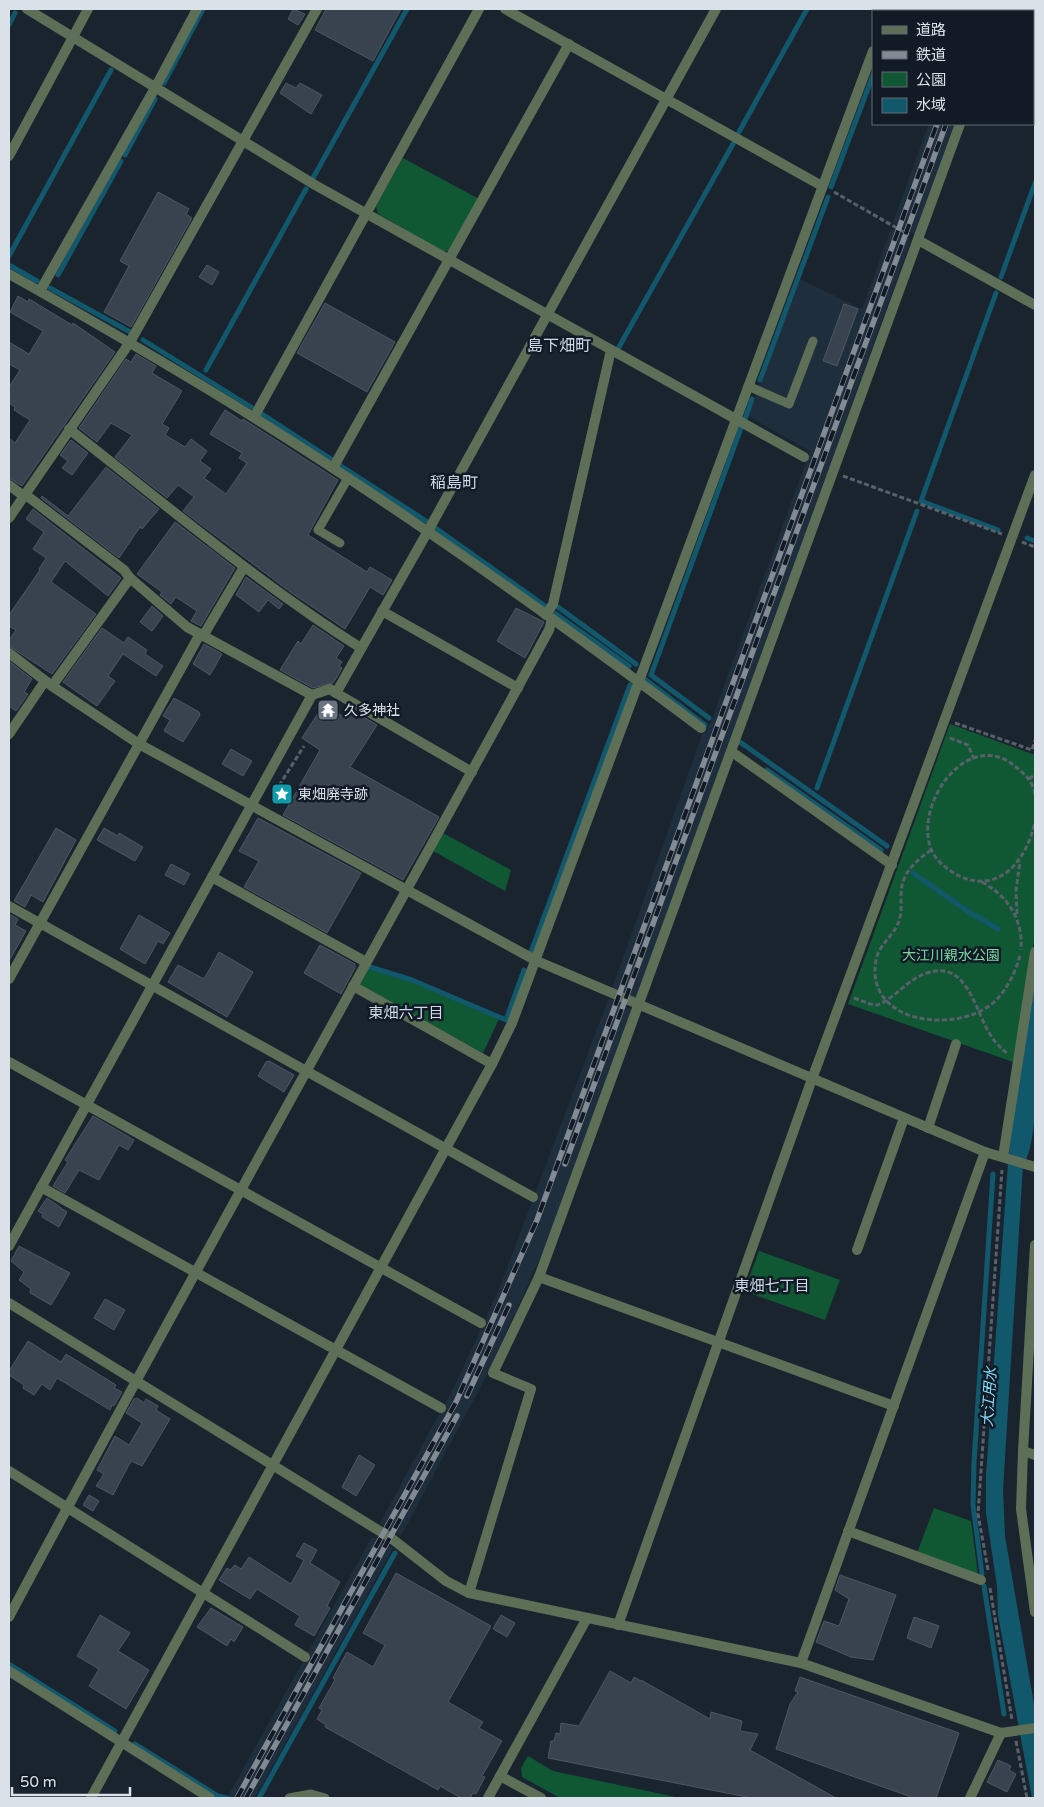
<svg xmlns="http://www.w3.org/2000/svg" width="1044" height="1807" viewBox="0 0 1044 1807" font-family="'Varela Round','Noto Sans JP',sans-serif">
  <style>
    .built { fill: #1f2e3c }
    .green { fill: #105734 }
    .water { fill: #12586c }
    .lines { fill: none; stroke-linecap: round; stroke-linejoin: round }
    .stream { stroke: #12586c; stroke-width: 5 }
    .building { fill: #38434f; stroke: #4c5763 }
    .path { stroke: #58616b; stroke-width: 3; stroke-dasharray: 5 2.5; stroke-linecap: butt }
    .service { stroke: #5e6f57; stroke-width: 9 }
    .minor { stroke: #5e6f57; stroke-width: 10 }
    .rail-casing { stroke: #828a93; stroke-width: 5.5 }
    .rail { stroke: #111a25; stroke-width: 4; stroke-dasharray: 11; stroke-linecap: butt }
    .labels { text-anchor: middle; stroke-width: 5; stroke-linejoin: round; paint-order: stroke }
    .poi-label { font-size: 14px; fill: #dae1e8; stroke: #111a25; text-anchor: start }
    .park-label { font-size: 14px; fill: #7ad8a0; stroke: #111a25 }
    .neighbourhood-label { font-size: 15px; fill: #ccd9e8; stroke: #111a25 }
    .water-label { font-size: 15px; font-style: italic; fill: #83ddfc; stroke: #111a25 }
    .quarter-label { font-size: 16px; fill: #ccd9e8; stroke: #111a25 }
  </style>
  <rect width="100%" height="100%" fill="#1a242f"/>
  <g class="built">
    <polygon points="929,124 955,124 915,235 893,222"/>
    <polygon points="891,229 911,240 638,996 634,998 612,989 702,735 710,724 810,451 748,416 800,279 862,309"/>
    <polygon points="611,999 632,1010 544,1249 486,1377 401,1536 380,1523 456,1383 499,1289 608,1000"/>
    <polygon points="372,1537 393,1548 255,1798 227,1798"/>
  </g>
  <g class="green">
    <polygon points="403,158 479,199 451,250 444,252 378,214 376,206"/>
    <polygon points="950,724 1035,755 1035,936 1013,1062 848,1004"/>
    <polygon points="443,833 511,870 505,891 433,851"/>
    <polygon points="369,968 412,981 499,1019 483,1053 357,984"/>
    <polygon points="759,1251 840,1280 825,1320 744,1291"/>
    <polygon points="934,1508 971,1521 978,1575 917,1553"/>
    <polygon points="528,1756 553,1771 680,1798 560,1798 522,1777 521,1768"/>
  </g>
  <path class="water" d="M 1035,983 C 1035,1024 1043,1134 1023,1166 L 1003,1490 L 1005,1536 L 1035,1710 L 1035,1798 L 1032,1798 L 998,1615 L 997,1586 L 986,1513 L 986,1476 L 1008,1162 L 1015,1095 Z"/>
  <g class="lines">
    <g class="stream">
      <polyline points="896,11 897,9"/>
      <polyline points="9,25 15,13"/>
      <polyline points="164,83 203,9"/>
      <polyline points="739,132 807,9"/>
      <polyline points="125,155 155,99"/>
      <polyline points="313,178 407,9"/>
      <polyline points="831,187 873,75"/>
      <polyline points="9,256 111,70"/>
      <polyline points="9,265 37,281"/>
      <polyline points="58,275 121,161"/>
      <polyline points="1001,277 1035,183"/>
      <polyline points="50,288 130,332"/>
      <polyline points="996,293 921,501 998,530"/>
      <polyline points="143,340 251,407"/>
      <polyline points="619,347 733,144"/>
      <polyline points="206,370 306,189"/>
      <polyline points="760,380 828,197"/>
      <polyline points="262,414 331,459"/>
      <polyline points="745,419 752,399"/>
      <polyline points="341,466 426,521"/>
      <polyline points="434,527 545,606"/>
      <polyline points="1027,538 1035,541"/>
      <polyline points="558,607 636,664"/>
      <polyline points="556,614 629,666"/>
      <polyline points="646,680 705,725"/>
      <polyline points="709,718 651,675 741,428"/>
      <polyline points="740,742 887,846"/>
      <polyline points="767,770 881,850"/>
      <polyline points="817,788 917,511"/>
      <polyline points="913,873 969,912 998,929"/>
      <polyline points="531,952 630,685"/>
      <polyline points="370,967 412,980 506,1020 524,970"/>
      <polyline points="982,1574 973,1505 974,1462 993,1174"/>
      <polyline points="984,1586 1004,1714"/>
      <polyline points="9,1664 115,1731"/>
      <polyline points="135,1744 218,1796 227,1798"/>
      <polyline points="259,1798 395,1553"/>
    </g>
  </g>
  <g class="building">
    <polygon points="293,9 305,14 298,25 288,19"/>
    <polygon points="326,9 401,9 373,61 315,30"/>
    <polygon points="286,83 296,88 300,83 322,95 311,114 280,93"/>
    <polygon points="158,192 189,209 186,214 192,218 131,327 104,312 129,266 120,261"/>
    <polygon points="207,265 219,272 212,285 199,277"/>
    <polygon points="18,296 28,302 29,299 72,325 73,323 115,352 22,486 9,478 9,438 15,443 30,420 14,410 15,407 9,403 9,387 20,370 9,364 9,342 29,354 43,331 10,312"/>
    <polygon points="325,303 395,342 367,392 297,353"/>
    <polygon points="844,304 858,309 837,366 823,361"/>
    <polygon points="136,354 156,366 152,373 182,391 162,424 169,428 165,435 185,447 191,439 207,451 200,461 211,469 204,478 226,494 247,463 239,458 242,453 210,434 225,410 242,421 243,419 338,480 308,535 367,572 370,567 392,580 383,595 370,587 345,629 289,591 183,511 194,497 178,485 167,498 115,457 132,435 111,423 97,442 79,428 126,359 131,362"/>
    <polygon points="71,440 88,453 72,475 62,468 68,461 60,455"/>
    <polygon points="106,467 159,509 142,529 140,527 119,558 41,498 42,496 68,516"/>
    <polygon points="33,509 121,578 108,596 65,561 51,582 96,614 52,674 9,646 9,640 16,630 9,626 9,615 40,570 39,569 46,558 33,549 44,532 26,519"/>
    <polygon points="175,522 235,568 201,626 191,621 197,611 176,597 171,604 160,595 162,592 137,574"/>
    <polygon points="246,577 283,604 279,609 268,600 259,612 236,595"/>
    <polygon points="152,606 163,616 152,631 140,622"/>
    <polygon points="516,608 544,622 525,658 497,641"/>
    <polygon points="313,625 344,646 336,658 342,662 339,666 342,668 337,677 333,683 313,688 280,670 298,641 301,644"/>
    <polygon points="102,628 124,643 128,637 147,650 145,654 163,666 156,676 123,654 108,676 115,681 97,706 63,682"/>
    <polygon points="204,644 222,654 210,675 193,664"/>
    <polygon points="9,661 32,679 24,692 28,694 16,711 9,706"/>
    <polygon points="174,698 199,712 200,715 183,742 164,731 170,720 163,716"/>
    <polygon points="324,704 345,718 348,713 355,717 357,713 377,725 350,767 439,817 403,880 283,815 320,750 302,738"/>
    <polygon points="231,749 252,761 243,776 222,764"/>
    <polygon points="258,818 361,873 327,933 244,887 259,861 239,851"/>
    <polygon points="56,828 76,840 43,902 31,895 25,907 14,901"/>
    <polygon points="104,828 118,836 119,833 143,847 135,861 97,840"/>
    <polygon points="171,864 190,874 184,885 165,875"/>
    <polygon points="9,914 18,919 15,925 26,931 9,961"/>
    <polygon points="139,915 170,933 163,944 158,941 145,964 120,949"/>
    <polygon points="320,945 355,964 355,968 341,994 304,973"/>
    <polygon points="219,952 253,972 227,1017 168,982 178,965 204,979"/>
    <polygon points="269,1061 294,1075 284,1092 258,1076 266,1062"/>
    <polygon points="93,1116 134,1140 128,1150 119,1145 99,1180 79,1170 65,1193 53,1186 68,1162 65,1160"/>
    <polygon points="47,1198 67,1212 59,1227 42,1217 43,1214 38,1211"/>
    <polygon points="19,1246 70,1273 51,1305 30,1293 31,1289 19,1280 24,1272 11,1261"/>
    <polygon points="105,1299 125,1310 114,1330 94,1318"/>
    <polygon points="28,1341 61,1362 66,1354 116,1385 114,1388 122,1392 114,1406 112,1405 110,1410 57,1378 50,1390 42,1384 34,1395 23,1388 24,1385 9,1375 9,1371"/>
    <polygon points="137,1398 144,1403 146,1399 158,1406 156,1410 170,1419 142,1466 131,1461 113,1495 96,1486 104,1474 97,1470 115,1436 129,1445 142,1423 126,1413 134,1399"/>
    <polygon points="359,1455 375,1465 356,1496 342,1487"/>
    <polygon points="89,1495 99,1501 93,1511 83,1505"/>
    <polygon points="304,1543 317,1550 310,1563 340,1582 327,1606 330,1608 314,1636 295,1625 300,1616 257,1589 250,1599 219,1580 227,1568 230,1570 235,1565 241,1569 249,1557 291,1584 304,1560 296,1556"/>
    <polygon points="396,1573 491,1626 448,1702 483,1722 479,1728 502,1741 482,1776 485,1777 476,1794 473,1793 470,1798 461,1798 440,1786 438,1790 325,1727 326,1725 317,1719 322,1710 319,1708 335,1680 333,1678 347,1652 373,1667 385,1645 363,1633"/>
    <polygon points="840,1575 896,1595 873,1660 851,1657 816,1642 824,1621 839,1626 849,1599 835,1590"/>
    <polygon points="211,1608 243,1627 234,1642 231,1639 227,1646 197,1627"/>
    <polygon points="100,1615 130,1633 118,1651 149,1670 126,1709 89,1686 99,1669 77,1656"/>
    <polygon points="501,1615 515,1623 507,1637 493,1629"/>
    <polygon points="914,1617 939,1626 931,1648 907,1638"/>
    <polygon points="610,1671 631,1683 634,1677 641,1681 641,1680 710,1719 711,1712 742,1721 740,1731 758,1734 750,1750 836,1798 752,1798 548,1758 551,1741 554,1741 556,1733 560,1734 561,1723 579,1726"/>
    <polygon points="800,1677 959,1733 936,1798 914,1798 776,1749 790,1704 798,1692 795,1691"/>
    <polygon points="998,1760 1011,1766 1009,1770 1016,1774 1007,1792 987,1782"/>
  </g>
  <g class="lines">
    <g class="path">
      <polyline points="834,192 909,235"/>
      <polyline points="843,476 1002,534"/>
      <polyline points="1022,542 1035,547"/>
      <polyline points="955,723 1032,750 1035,740"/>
      <polyline points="950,738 968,745 974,759"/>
      <polyline points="1029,779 1035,774"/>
      <polyline points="275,792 304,746"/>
      <path d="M 1035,794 C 1033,782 1025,774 1016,767 C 961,720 898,829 943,865 C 987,902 1024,871 1035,822"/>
      <path d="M 931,850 C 915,862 901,873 901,895 C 901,904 902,912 899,921 C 894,936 879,944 876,960 C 864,1024 957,1035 994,1002 C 1007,990 1015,973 1020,956"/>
      <path d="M 982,882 C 1009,897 1023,920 1021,950"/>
      <polyline points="1017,914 1016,891 1020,861"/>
      <path d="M 854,998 L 870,1004 L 878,1005 C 896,997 908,979 927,973 C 965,960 974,1005 987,1029 C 992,1039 999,1047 1007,1053"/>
      <polyline points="988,1570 978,1514 1002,1170"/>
      <polyline points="990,1588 1012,1720"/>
      <polyline points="1016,1741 1027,1798"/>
    </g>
    <g class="service">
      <polyline points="748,386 789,404 813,341"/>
      <polyline points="340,543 318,530 348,478"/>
      <polyline points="289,1798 311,1794 325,1798"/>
    </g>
    <g class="minor">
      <polyline points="27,9 315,185 804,457"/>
      <polyline points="505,9 822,186"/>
      <polyline points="888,11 889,9"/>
      <polyline points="1002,11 1003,9"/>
      <polyline points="9,156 88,9"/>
      <polyline points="918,240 1035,305"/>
      <path d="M 9,274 C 91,320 173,367 253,417 C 407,513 556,620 701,728"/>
      <polyline points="40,291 155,88 197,9"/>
      <polyline points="254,417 479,9"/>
      <path d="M 69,429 C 165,504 258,583 361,648"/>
      <polyline points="333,468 569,44"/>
      <polyline points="9,485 25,497"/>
      <polyline points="26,495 124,570 130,578 187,627 312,695"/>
      <polyline points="9,518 130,342 317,9"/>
      <polyline points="382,611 518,688"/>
      <polyline points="546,615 553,604 611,350"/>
      <polyline points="203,636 244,567"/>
      <polyline points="9,653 52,686 139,744 537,961 985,1152 1035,1167"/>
      <polyline points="52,686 130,578"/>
      <polyline points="336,693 472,772"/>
      <polyline points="9,734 45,681"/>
      <polyline points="732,752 892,865"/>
      <polyline points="212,877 366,962"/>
      <polyline points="9,906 533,1197"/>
      <polyline points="9,979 200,634"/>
      <polyline points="353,986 492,1064"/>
      <polyline points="9,1062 481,1323"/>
      <polyline points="928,1128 956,1044"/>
      <polyline points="1003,1157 1035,952"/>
      <polyline points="41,1187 441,1408"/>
      <polyline points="1035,1245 1023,1451 1021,1509 1035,1612"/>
      <polyline points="9,1246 312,695 330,689 336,693 428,531 716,9"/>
      <polyline points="857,1250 904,1118"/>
      <polyline points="539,1277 894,1406"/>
      <polyline points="9,1303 391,1538 446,1581 469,1593 801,1663 1001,1733 1035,1728"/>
      <polyline points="1023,1451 1035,1455"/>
      <polyline points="9,1471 305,1657"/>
      <polyline points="848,1531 981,1580"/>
      <polyline points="469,1593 531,1389 493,1373 539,1277 960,124"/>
      <path d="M 9,1617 C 185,1285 370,960 549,630 L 552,619"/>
      <polyline points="618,1625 812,1079 1035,475"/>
      <polyline points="801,1663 985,1152"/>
      <polyline points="9,1671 210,1798"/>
      <polyline points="500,1776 541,1798"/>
      <polyline points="91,1798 492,1064 512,1023 873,51"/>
      <polyline points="488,1798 587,1618"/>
      <polyline points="970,1798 1001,1733"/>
    </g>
    <g class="rail-casing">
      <g id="rail">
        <polyline points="978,11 979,9"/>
        <polyline points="987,11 988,9"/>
        <polyline points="565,1164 946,124"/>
        <polyline points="467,1396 509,1305"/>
        <polyline points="237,1798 456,1402 537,1220 937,124"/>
        <polyline points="246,1798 457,1416"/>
      </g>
    </g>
    <use href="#rail" class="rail"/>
  </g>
  <defs>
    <g id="temple-square" transform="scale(1.125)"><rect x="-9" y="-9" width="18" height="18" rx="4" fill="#6b7280" stroke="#111a25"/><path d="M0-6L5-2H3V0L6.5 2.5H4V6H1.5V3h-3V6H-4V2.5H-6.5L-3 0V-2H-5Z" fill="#fff"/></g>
    <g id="sight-square" transform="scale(1.125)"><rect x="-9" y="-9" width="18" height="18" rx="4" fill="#0f9aa8" stroke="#111a25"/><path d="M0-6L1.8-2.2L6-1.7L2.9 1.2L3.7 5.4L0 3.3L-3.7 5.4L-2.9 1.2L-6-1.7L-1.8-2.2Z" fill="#fff"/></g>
  </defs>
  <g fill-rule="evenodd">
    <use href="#temple-square" x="328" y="710"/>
    <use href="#sight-square" x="282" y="794"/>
  </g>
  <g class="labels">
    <g class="poi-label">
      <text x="344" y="715">久多神社</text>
      <text x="298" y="799">東畑廃寺跡</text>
    </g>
    <g class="park-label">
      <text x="951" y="960">大江川親水公園</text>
    </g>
    <g class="neighbourhood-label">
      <text x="406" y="1018">東畑六丁目</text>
      <text x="772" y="1291">東畑七丁目</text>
    </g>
    <g class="water-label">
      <text transform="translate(989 1397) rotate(-86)" y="5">大江用水</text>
    </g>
    <g class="quarter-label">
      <text x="559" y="351">島下畑町</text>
      <text x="454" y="488">稲島町</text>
    </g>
  </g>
  <rect width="1044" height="1807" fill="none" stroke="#dae1e8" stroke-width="20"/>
  <rect x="872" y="10" width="162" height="115" fill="#111a25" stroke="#616a73"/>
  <rect x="882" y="26" width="25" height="8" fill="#5e6f57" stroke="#616a73"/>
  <text x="916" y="35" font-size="15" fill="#dae1e8">道路</text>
  <rect x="882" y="51" width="25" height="8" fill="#828a93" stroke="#616a73"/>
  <text x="916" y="60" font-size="15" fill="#dae1e8">鉄道</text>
  <rect x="882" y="72" width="25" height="15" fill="#105734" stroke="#616a73"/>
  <text x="916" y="85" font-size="15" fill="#dae1e8">公園</text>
  <rect x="882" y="98" width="25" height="15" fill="#12586c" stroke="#616a73"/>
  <text x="916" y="110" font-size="15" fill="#dae1e8">水域</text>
  <path d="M12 1787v8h118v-8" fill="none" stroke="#dae1e8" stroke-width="2.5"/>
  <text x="20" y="1787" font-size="15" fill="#dae1e8" stroke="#111a25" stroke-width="4" paint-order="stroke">50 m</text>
</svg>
